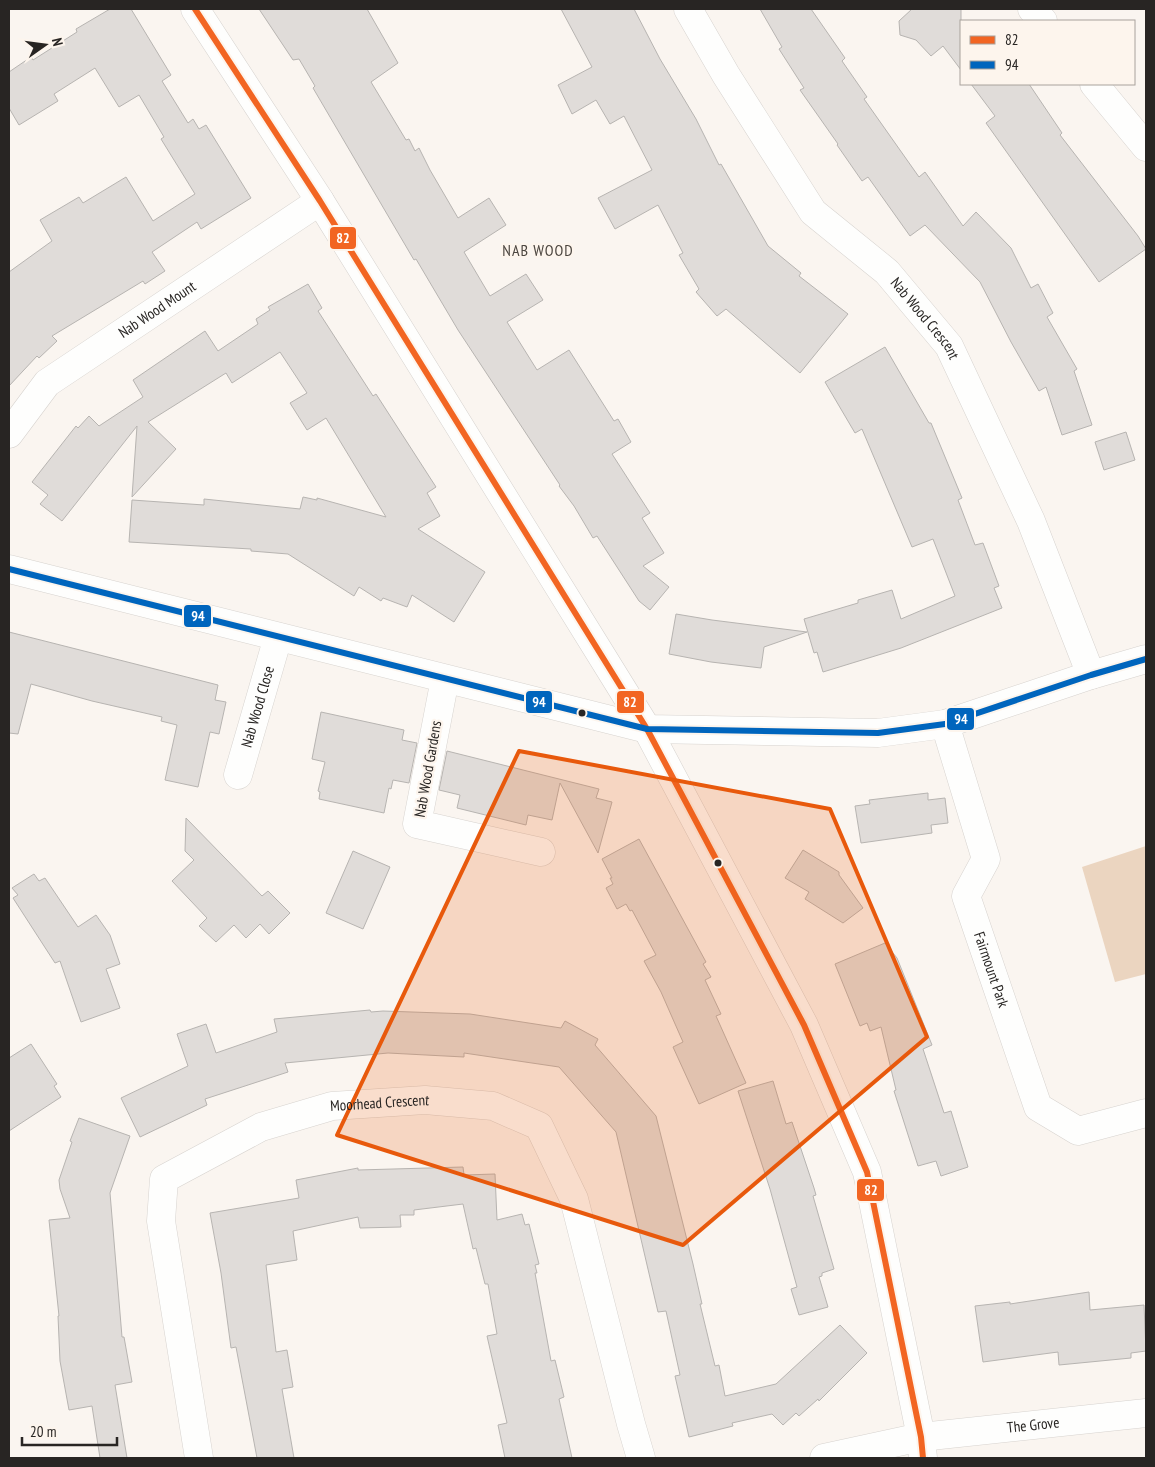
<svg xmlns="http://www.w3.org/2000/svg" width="1155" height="1467" viewBox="0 0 1155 1467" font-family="'PT Sans Narrow',sans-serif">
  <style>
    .green { fill: #ebd5c0 }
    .building { fill: #e0dcd9; stroke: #b7b4b1 }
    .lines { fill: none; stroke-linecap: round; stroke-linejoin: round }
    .street-casing { stroke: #d7d3cf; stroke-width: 29 }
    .street { stroke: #fefefd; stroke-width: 28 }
    .bus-1-casing { stroke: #fdf5ed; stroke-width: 10 }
    .bus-2-casing { stroke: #fdf5ed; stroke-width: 10 }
    .bus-1 { stroke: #f26522; stroke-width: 6 }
    .bus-2 { stroke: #0065bd; stroke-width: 6 }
    .marked { fill: #e8590c; fill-opacity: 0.2; stroke: #e8590c; stroke-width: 4; stroke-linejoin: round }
    .bus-dot { fill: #282523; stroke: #fdf5ed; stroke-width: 2 }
    .labels { text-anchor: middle; stroke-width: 4.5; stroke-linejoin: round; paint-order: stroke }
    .street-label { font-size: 15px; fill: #282523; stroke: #fdf5ed }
    .neighbourhood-label { font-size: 16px; letter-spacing: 1px; fill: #4c4640; stroke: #fdf5ed }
    .line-badge { stroke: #fdf5ed; stroke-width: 2 }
    .badge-label { font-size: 14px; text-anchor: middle; font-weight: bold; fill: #fff }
  </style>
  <rect width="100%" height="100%" fill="#faf5f0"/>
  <polygon class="green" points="1146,846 1146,974 1115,982 1082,867"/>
  <g class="building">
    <polygon points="110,9 131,9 171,75 162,81 188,123 193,119 199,129 206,125 251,198 201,229 197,222 152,252 165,271 145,284 143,281 52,336 57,341 39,358 37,356 9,386 9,272 52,241 40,220 79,197 83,203 126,177 153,221 195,194 161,139 164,137 139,95 119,107 95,68 54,94 58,101 19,125 9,108 9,72 31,57 33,60 77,32 76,29"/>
    <polygon points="259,9 367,9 398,63 371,82 406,140 409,139 415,151 419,148 430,170 458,218 489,198 506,225 464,252 490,296 526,274 543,300 507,322 537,370 569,350 614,421 618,419 631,442 612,454 650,513 642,518 664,553 643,566 669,587 650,610 639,601 597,536 593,538 574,506 559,486 560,485 458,330 416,259 414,260 313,88 315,86 299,59 293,60"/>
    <polygon points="561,9 634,9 660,59 696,119 719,165 721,164 768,246 801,273 799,276 848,314 800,373 726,309 717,316 696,292 699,289 679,255 683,253 658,205 615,229 598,198 652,170 624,116 610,124 596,100 572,114 558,85 592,67"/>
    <polygon points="760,9 811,9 845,58 842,61 867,97 864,99 919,177 925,172 963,226 976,212 1011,248 1031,288 1038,284 1053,313 1047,317 1077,369 1074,371 1092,425 1062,435 1046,387 1039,391 1011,342 980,282 925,225 910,236 868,177 862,181 837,145 838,144 800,90 804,88 779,49 782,47"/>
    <polygon points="912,9 961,9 961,70 943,46 931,56 916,40 900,35 899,21"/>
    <polygon points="971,84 1029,84 1062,133 1060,135 1138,236 1146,249 1099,282 986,123 995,116"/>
    <polygon points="308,284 322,308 318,311 373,396 376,394 436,487 427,493 440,516 418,529 485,572 454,622 412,595 407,607 383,598 381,601 359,587 354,596 288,554 251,551 251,549 129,542 132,500 204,505 204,499 300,509 303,497 317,500 317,498 386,517 326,418 307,430 290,403 307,393 280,352 232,383 226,373 148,422 176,449 132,497 137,426 62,521 40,504 48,495 32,482 76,426 78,428 89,416 99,426 143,397 133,380 205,331 218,351 258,324 256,319 270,310 268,307"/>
    <polygon points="885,347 929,423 931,423 962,498 958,500 975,545 983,543 999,586 994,588 1002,608 901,648 823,672 817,652 814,653 804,619 858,603 858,600 892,590 901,619 955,596 933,539 912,547 862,429 855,433 825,382"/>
    <polygon points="1126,432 1135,460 1104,470 1095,442"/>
    <polygon points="676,614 712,620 807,632 764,647 761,668 711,662 669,654"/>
    <polygon points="9,632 218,685 215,700 226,702 219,734 210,732 198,787 165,780 177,725 161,721 162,717 92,701 31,684 18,734 9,733"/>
    <polygon points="321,712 404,730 402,740 417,743 409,783 393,780 391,789 389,788 384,813 319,799 320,792 318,791 325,762 312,759"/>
    <polygon points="447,751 599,789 596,798 612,802 598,853 560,783 552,820 528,815 526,825 457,808 460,795 439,790"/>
    <polygon points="928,793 928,800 945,798 948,823 931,825 932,833 861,843 855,806 870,804 869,800"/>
    <polygon points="186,818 262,896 268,891 290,913 269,934 260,924 246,938 234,925 216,942 199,926 207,918 172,881 194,860 185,851"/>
    <polygon points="639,839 706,962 703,964 711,977 705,980 721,1014 716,1016 746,1083 699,1104 673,1047 683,1042 661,992 644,961 656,955 632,910 630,911 626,904 617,909 606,888 613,884 610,878 612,878 602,859"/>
    <polygon points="803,850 839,872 839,875 863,908 843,923 805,899 809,892 785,878"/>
    <polygon points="353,851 390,867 363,929 326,913"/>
    <polygon points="34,874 39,881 45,878 78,927 96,915 110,935 120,964 106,969 120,1008 81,1022 60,961 55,963 13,898 18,895 12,888"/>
    <polygon points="885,943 897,958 932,1045 923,1049 944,1113 951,1111 968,1167 941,1176 936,1161 918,1166 894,1091 896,1090 881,1027 870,1031 867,1023 860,1026 835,964"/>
    <polygon points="370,1010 371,1012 383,1011 470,1014 561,1028 565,1021 598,1039 595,1045 656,1116 693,1264 702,1304 700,1304 715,1366 719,1365 725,1396 776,1384 840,1325 867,1353 819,1401 818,1399 799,1416 796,1413 783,1425 772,1414 732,1423 733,1426 689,1437 675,1376 680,1375 666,1311 658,1312 616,1132 559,1067 464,1053 464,1057 388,1053 285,1063 288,1072 205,1099 207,1105 140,1137 121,1098 188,1066 177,1034 206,1024 216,1053 277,1032 274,1019"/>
    <polygon points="31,1044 57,1084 54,1086 61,1097 9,1131 9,1058"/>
    <polygon points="773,1081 786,1124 792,1122 814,1188 816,1195 813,1196 834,1269 822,1273 822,1276 819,1277 828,1307 799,1315 791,1289 797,1287 770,1189 738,1091"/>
    <polygon points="79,1118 130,1136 110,1193 122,1337 124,1337 132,1382 115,1385 127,1458 100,1458 92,1406 69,1410 60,1361 58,1316 59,1316 49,1220 70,1218 60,1189 59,1180 72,1142 70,1141"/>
    <polygon points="463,1167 464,1175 495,1174 497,1220 522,1214 525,1225 529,1224 539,1264 535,1265 537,1273 535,1273 551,1361 555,1360 564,1397 559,1399 572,1458 505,1458 498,1425 507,1423 487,1336 497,1334 488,1284 485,1284 476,1248 473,1249 463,1204 414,1210 414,1215 400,1215 401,1227 360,1228 358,1217 293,1231 297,1260 266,1265 276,1352 287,1350 293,1387 282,1389 294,1458 257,1458 236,1347 231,1348 221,1273 210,1213 299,1198 296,1180 358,1168 358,1170"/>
    <polygon points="1089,1292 1090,1310 1144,1305 1146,1351 1131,1353 1131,1358 1059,1365 1058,1352 983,1362 975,1306 1010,1302 1010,1304"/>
  </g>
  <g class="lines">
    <g class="street-casing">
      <g id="street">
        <polyline points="195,9 320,201 647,729 804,1025 867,1172 921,1437 923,1458"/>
        <path id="s1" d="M 688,9 L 726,75 L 813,212 L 887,272 L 949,346 L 1031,521 L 1091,675"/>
        <polyline points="1032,9 1043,21"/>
        <polyline points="1094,84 1146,147"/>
        <path id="s2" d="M 9,434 L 47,383 L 320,201"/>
        <polyline points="9,569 647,729 878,733 945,724 1091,675 1146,659"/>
        <polyline points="445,679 417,824 541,852"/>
        <path id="s3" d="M 945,724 L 986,859 L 966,896 L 1038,1107 L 1078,1131 L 1146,1113"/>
        <path id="s4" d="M 238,775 L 278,637"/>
        <path id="s5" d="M 199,1458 L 161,1221 L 164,1179 L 261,1127 L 332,1106 L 425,1100 L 493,1106 L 539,1126 L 574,1199 L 631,1424 L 641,1458"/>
        <path id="s6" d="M 824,1458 L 921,1437 L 1146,1413"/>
      </g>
    </g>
    <use href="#street" class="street"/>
    <g class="bus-1-casing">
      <polyline id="bus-1" points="195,9 320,201 647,729 804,1025 867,1172 921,1437 923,1458"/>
    </g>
    <g class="bus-2-casing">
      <polyline id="bus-2" points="9,569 647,729 878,733 945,724 1091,675 1146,659"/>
    </g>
    <use href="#bus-1" class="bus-1"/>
    <use href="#bus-2" class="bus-2"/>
  </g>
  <path class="marked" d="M 519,751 L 830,809 L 927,1037 L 683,1245 L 337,1135 Z"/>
  <g class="bus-dot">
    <circle cx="582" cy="713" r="4.5"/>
    <circle cx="718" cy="863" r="4.5"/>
  </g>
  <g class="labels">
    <g class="street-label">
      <text dy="5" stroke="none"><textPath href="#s2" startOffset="196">Nab Wood Mount</textPath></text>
      <text dy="5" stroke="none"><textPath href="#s1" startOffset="394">Nab Wood Crescent</textPath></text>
      <text dy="5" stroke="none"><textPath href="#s4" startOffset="71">Nab Wood Close</textPath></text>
      <text transform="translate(428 769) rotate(-80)" y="5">Nab Wood Gardens</text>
      <text dy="5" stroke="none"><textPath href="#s3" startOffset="261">Fairmount Park</textPath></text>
      <text dy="5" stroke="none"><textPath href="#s5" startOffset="514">Moorhead Crescent</textPath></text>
      <text dy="5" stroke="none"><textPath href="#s6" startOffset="212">The Grove</textPath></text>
    </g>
    <g class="neighbourhood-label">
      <text x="538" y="256">NAB WOOD</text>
    </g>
  </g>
  <g class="line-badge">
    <rect x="329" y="226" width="28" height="24" rx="5" fill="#f26522"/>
    <rect x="183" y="604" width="29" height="24" rx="5" fill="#0065bd"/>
    <rect x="525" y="690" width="28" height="24" rx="5" fill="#0065bd"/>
    <rect x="616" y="690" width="29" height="24" rx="5" fill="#f26522"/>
    <rect x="946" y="707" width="29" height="24" rx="5" fill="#0065bd"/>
    <rect x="856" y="1178" width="29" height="24" rx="5" fill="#f26522"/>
  </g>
  <g class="badge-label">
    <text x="343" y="243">82</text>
    <text x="198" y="621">94</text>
    <text x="539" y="707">94</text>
    <text x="630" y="707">82</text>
    <text x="961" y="724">94</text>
    <text x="871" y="1195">82</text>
  </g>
  <rect width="1155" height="1467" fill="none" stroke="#282523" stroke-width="20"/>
  <rect x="960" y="20" width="175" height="65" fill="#fdf5ed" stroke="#a8a29c"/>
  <rect x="970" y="36" width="25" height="8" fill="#f26522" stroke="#a8a29c"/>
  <text x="1005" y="45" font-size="15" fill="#282523">82</text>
  <rect x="970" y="61" width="25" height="8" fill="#0065bd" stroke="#a8a29c"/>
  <text x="1005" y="70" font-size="15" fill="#282523">94</text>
  <g transform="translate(45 45) rotate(76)" stroke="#fdf5ed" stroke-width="4" paint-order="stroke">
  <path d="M0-4L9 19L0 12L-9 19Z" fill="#282523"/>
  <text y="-8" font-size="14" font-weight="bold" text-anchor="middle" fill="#282523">N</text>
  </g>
  <path d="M22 1437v8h95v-8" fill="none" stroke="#282523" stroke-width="2.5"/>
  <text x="30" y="1437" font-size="15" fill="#282523" stroke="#fdf5ed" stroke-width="4" paint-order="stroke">20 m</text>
</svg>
